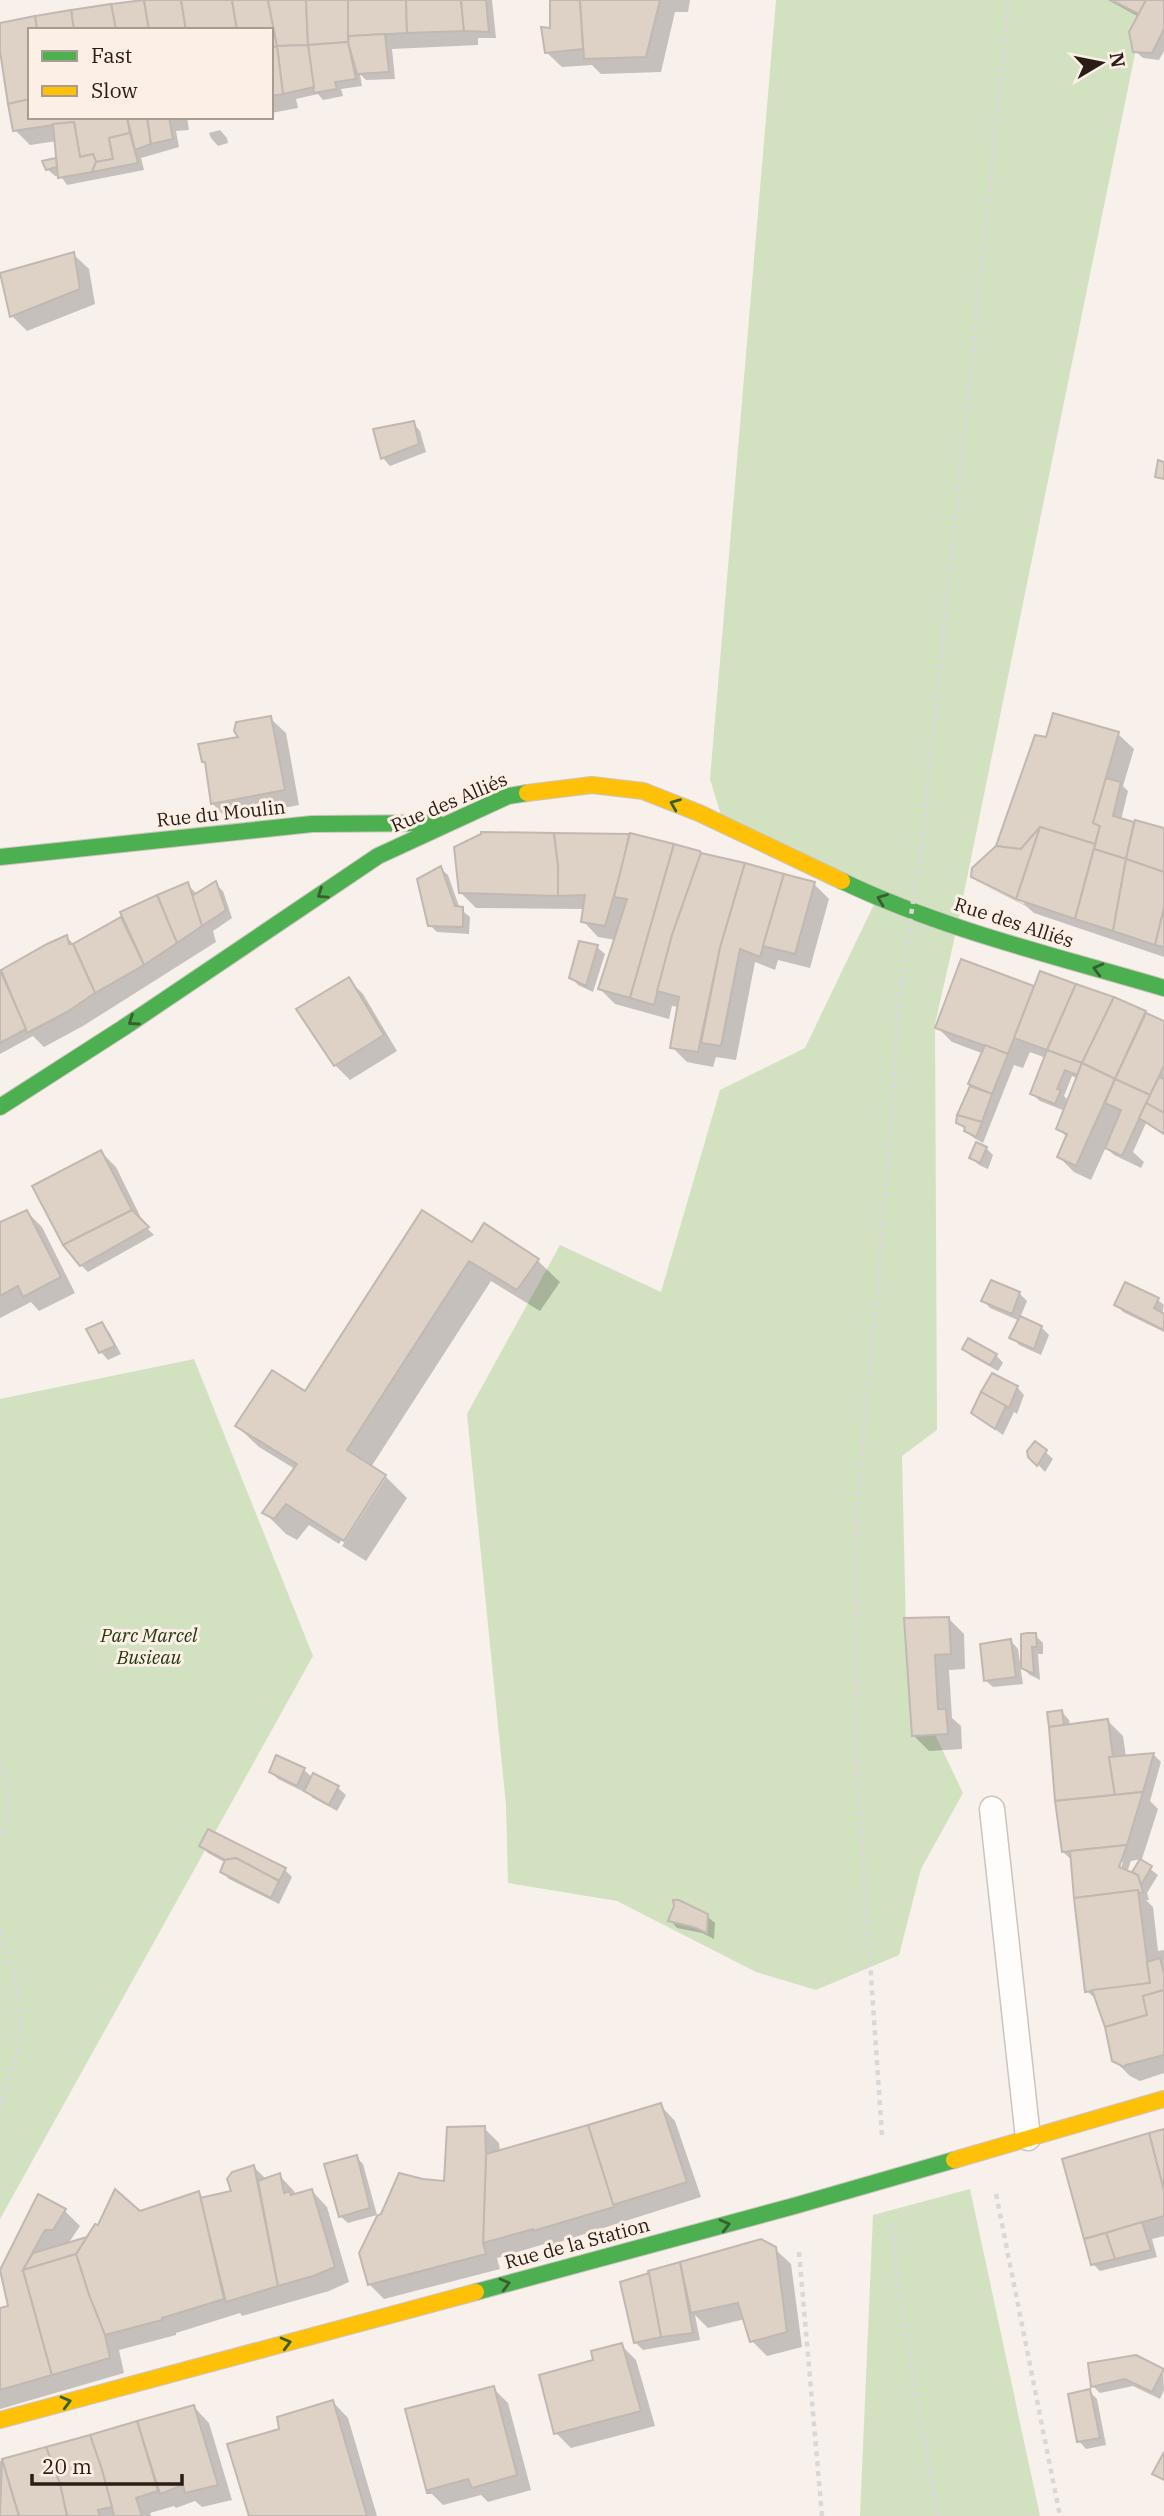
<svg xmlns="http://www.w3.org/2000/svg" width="1164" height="2516" viewBox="0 0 1164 2516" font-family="'IBM Plex Serif',serif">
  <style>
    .green { fill: #d2e2c1 }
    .shadow { fill: #0003; fill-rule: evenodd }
    .building { fill: #ded2c6; stroke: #c1b8b2; stroke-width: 2 }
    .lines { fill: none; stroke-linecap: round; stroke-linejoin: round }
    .lane-casing { stroke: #cdc4bd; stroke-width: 27 }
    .fast-casing { stroke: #cdc4bd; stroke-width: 18 }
    .slow-casing { stroke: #cdc4bd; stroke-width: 18 }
    .path { stroke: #dad8d7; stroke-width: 4.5; stroke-dasharray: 5 5; stroke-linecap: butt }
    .lane { stroke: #fefdfc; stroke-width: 24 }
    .fast { stroke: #4caf50; stroke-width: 16 }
    .slow { stroke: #ffc107; stroke-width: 16 }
    .path-bridge { stroke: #dad8d7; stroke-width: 4.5; stroke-dasharray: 5 5; stroke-linecap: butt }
    .oneway { stroke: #395f30 }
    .labels { text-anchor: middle; stroke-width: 6; stroke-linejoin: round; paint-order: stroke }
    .street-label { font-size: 19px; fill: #291d15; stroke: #fcefe6 }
    .park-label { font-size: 19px; font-style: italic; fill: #233910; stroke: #fcefe6 }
  </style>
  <rect width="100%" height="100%" fill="#f7f0eb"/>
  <g class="green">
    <polygon points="776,0 1146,0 957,927 935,1024 937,1430 902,1456 907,1676 963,1793 921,1869 899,1955 816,1990 756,1972 617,1901 508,1883 506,1805 467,1414 560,1245 661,1292 720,1090 805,1048 877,898 724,825 710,779"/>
    <polygon points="194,1359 313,1656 0,2219 0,1399"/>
    <polygon points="970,2189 1040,2516 860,2516 873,2215"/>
  </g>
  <g class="shadow">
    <polygon points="145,0 492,0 496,38 478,38 478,45 392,49 395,79 366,80 360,74 362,86 341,89 343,96 323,100 318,94 296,99 298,108 271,113 271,30 30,30 30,117 187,117 189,130 176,131 179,147 141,158 144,170 67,185 60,175 55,176 47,169 45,162 58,159 57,141 30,145 15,130 0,25"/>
    <polygon points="551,0 690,0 688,12 675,12 661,72 601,74 592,65 562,67 546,52 552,30"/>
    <polygon points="1108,0 1164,0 1164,51 1159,60 1143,58 1135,51 1139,17"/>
    <polygon points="220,130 227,138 228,143 218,146 211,138 209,133"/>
    <polygon points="73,254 89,269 95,304 27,331 12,316 2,274"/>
    <polygon points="413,423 420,431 426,452 390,466 383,458"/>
    <polygon points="270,718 286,733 299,805 227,819 212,803 207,764 204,761"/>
    <polygon points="1118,734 1134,749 1123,786 1128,791 1121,820 1164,830 1164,957 1034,913 1026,906 979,883 1024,904 1025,901 978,878 978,882 973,876 998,847 1047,738"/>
    <polygon points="483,834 630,834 814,884 829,899 810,968 778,960 775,970 755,962 736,1060 716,1057 713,1067 687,1062 672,1047 679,1007 672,1006 669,1019 615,1004 600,989 616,940 598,937 583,921 585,909 476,908 461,893"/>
    <polygon points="440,868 448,875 460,909 470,917 469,934 437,932 430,925"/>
    <polygon points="187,884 198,895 215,884 223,891 232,918 213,931 216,942 83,1026 44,1047 33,1036 0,1054 0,972 47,945 67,937 74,945"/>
    <polygon points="597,947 605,954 593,992 578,985 571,977"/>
    <path d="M 962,961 L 1035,988 L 1114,999 L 1164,1023 L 1164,1135 L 1146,1123 L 1133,1152 L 1144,1162 L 1141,1168 L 1114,1155 L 1106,1147 L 1091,1180 L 1074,1172 L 1059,1157 L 1067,1137 L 1058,1128 L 1065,1111 L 1040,1101 L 1032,1094 L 1046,1058 L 1030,1052 L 1023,1068 L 1014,1065 L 983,1143 L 974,1138 L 958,1122 L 972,1086 L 970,1084 L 984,1054 L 952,1042 L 937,1027 ZM 1072,1076 L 1078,1079 L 1069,1101 L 1064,1096 Z"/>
    <polygon points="348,979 363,994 397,1051 350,1080 335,1065"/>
    <polygon points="986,1148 993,1155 988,1169 979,1165 971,1158"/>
    <polygon points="101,1152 116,1167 145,1226 154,1235 88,1272 81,1265"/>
    <polygon points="27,1212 42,1227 75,1293 39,1311 31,1302 0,1318 0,1224"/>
    <polygon points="485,1225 538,1261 560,1282 540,1311 491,1281 371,1467 385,1476 407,1498 366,1561 342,1546 385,1479 381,1479 339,1544 309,1525 297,1540 286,1534 264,1512 295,1469 259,1447 237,1426 305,1394 473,1245"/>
    <polygon points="1126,1284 1158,1300 1164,1305 1162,1315 1164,1317 1164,1332 1123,1312 1116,1304"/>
    <polygon points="1019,1293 1027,1301 1020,1318 1041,1327 1049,1335 1041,1355 1019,1345 1012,1337 1020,1321 990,1308 983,1300"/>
    <polygon points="102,1324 109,1332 121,1354 108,1360 101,1352"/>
    <polygon points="964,1348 996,1355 1003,1363 998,1371 971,1356"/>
    <polygon points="1017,1387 1024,1395 1017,1414 1014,1412 1003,1435 973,1413"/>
    <polygon points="1036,1443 1053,1459 1045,1472 1030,1456"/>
    <polygon points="949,1619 964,1634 965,1669 949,1670 952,1718 961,1726 962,1749 929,1751 914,1736 905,1620"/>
    <polygon points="1035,1635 1043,1643 1043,1654 1038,1654 1040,1680 1030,1675 1020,1665 1023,1684 993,1687 985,1680 1011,1641 1018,1649 1020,1663 1023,1663"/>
    <path d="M 1062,1712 L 1069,1720 L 1070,1726 L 1108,1721 L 1123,1736 L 1126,1757 L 1154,1755 L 1161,1762 L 1150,1801 L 1158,1809 L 1141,1862 L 1158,1875 L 1147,1893 L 1149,1900 L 1146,1900 L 1153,1907 L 1158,1951 L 1164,1950 L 1164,2073 L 1140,2081 L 1130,2076 L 1114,2060 L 1098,2001 L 1087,1991 L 1073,1861 L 1063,1852 ZM 1141,1859 L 1133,1874 L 1127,1872 L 1131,1861 ZM 1119,1862 L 1123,1862 L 1118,1876 Z"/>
    <polygon points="277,1758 304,1770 313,1778 314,1776 338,1788 346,1795 337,1811 313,1798 305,1790 304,1792 278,1779 271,1772"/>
    <polygon points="201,1846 285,1870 292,1877 279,1904 229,1879 222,1872 226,1863 208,1853"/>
    <polygon points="707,1916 715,1923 714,1939 702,1933 677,1928 670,1920"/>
    <polygon points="660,2105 675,2121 701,2197 550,2245 548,2243 497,2258 500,2269 384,2299 369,2284 446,2183 484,2128 499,2143 500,2152"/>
    <polygon points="1164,2131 1164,2236 1152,2239 1157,2257 1100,2271 1093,2264 1064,2160"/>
    <polygon points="356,2157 363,2164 377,2215 348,2223 340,2216"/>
    <polygon points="254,2167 267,2180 279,2175 294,2191 296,2196 312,2191 327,2207 349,2282 329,2291 242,2316 240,2313 176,2333 176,2335 119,2350 124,2373 0,2409 0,2310 10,2307 1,2272 65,2211 80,2226 68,2244 86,2239 140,2213 199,2193 204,2199 233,2193"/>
    <polygon points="775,2249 791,2264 802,2347 767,2356 752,2341 745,2319 708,2328 695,2315 700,2340 643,2350 635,2342 622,2283 681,2264"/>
    <polygon points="621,2345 636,2360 655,2426 571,2448 556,2433 595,2361"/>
    <polygon points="1163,2370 1164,2390 1160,2399 1133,2386 1100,2393 1093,2386"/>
    <polygon points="493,2388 508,2403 531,2490 488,2502 481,2495 443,2505 428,2490"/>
    <polygon points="1089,2391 1097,2399 1106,2445 1086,2449 1079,2441"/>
    <polygon points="333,2402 348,2418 377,2516 250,2516 281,2430"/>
    <polygon points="194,2407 209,2423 232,2500 202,2507 195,2501 176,2508 174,2506 150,2513 151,2516 0,2516 0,2461"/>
  </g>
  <g class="building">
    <polygon points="144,0 149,30 116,30 111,4"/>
    <polygon points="144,0 181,0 186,30 149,30"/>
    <polygon points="181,0 232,0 237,30 186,30"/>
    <polygon points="232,0 268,0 277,46 271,48 271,30 237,30"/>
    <polygon points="268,0 306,0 308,45 277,46"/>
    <polygon points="306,0 348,0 348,42 308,45"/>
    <polygon points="348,0 406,0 407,33 352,36 349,36 348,42"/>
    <polygon points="406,0 461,0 464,31 407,33"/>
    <polygon points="461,0 486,0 489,32 464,31"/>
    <polygon points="550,0 580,0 583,49 545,53 541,27 550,28"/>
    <polygon points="580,0 660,0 646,57 584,59"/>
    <polygon points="1111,0 1146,0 1139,14"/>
    <polygon points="1146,0 1164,0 1164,29 1152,53 1133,52 1129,32"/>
    <polygon points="111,4 116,30 74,30 71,10"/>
    <polygon points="71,10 74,30 37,30 35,16"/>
    <polygon points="35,16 37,30 30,30 30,99 8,104 0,51 0,23"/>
    <polygon points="385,34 389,72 357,74 348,42 349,36"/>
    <polygon points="348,42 356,79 335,82 337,89 314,93 308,45"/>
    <polygon points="308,45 314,87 283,94 277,46"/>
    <polygon points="277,46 283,94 271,96 271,48"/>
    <polygon points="30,99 30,117 127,117 130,133 109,138 113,159 96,162 93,154 80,157 74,122 13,131 8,104"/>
    <polygon points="127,117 147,117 151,144 135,150"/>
    <polygon points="147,117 169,117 173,139 151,144"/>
    <polygon points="74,122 80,157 93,154 96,162 92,172 58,178 53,124"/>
    <polygon points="130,133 138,163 92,172 96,162 113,159 109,138"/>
    <polygon points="56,158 57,167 46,170 42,161"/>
    <polygon points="74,252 80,289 10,317 0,273"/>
    <polygon points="414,421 419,444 381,459 373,429"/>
    <polygon points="1158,460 1164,462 1164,479 1155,477"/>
    <polygon points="1053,713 1119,732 1093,823 1100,826 1095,844 1040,827 1021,849 996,846 1035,735 1046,737"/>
    <polygon points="271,716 285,790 211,804 205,762 202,762 198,744 238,737 234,731 236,722"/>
    <polygon points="1106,778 1121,782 1113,816 1134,822 1126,859 1094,849 1100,826 1093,823"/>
    <polygon points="1135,820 1164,828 1164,872 1126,859"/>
    <polygon points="1040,827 1095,844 1075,919 1016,899"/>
    <polygon points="1040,827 1016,899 971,877 972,868 996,846 1021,849"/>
    <polygon points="481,832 554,833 558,865 558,896 459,893 454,847 481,834"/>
    <polygon points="554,833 629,834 624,861 605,926 581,922 585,895 558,896 558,865"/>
    <polygon points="630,833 674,844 630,998 598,989 627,899 614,897"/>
    <polygon points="674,844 700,851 701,853 672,935 654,1005 630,998"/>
    <polygon points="1094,849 1126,859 1113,931 1075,919"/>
    <polygon points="701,853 745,863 720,948 698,1052 670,1048 679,997 657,991 672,935"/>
    <polygon points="1126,859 1164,872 1164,908 1155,945 1113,931"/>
    <polygon points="745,863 784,874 760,957 740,949 721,1046 701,1043 720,948"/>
    <polygon points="441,866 455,906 463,907 463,927 428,926 417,879"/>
    <polygon points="784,874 815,882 795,954 763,946"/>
    <polygon points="216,881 226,910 202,926 192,896"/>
    <polygon points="188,882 202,926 177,943 157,895"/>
    <polygon points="157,895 177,943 144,965 120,912"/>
    <polygon points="1164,908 1164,947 1155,945"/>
    <polygon points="121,917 144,965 95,993 73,944"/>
    <polygon points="67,935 69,944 73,944 95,993 67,1012 27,1033 1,970 47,944"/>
    <polygon points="579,941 598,945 586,986 569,978"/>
    <polygon points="961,959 1034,986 1008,1054 935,1028"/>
    <polygon points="0,970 26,1029 0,1043"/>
    <polygon points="1040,971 1076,984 1047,1050 1014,1038"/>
    <polygon points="349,977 384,1035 334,1066 296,1009"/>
    <polygon points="1076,984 1114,997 1082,1063 1047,1050"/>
    <polygon points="1114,997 1146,1011 1115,1079 1082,1063"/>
    <polygon points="1146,1013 1164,1021 1164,1066 1150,1095 1115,1079"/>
    <polygon points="985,1045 1008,1054 992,1094 968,1084"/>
    <polygon points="1047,1050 1082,1063 1077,1075 1065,1070 1057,1089 1061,1090 1055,1104 1030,1094"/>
    <polygon points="1082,1063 1115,1079 1076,1166 1057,1157 1067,1134 1056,1129"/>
    <polygon points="1159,1077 1164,1079 1164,1113 1146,1103"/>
    <polygon points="1115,1079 1150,1095 1122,1156 1105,1148 1121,1110 1105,1103"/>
    <polygon points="970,1086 992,1094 982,1122 957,1115"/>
    <polygon points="1146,1103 1164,1113 1164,1134 1139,1118"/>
    <polygon points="957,1115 982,1122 976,1137 964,1131 965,1127 956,1123"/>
    <polygon points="976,1142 987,1147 980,1163 969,1158"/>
    <polygon points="101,1150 132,1210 63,1245 32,1186"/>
    <polygon points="27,1210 61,1277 23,1297 18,1286 0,1296 0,1222"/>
    <polygon points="132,1210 149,1227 80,1266 63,1245"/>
    <polygon points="422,1210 472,1242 484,1223 539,1259 517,1290 469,1261 347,1450 386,1475 344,1541 286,1504 274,1519 262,1513 297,1464 235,1426 272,1370 305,1391"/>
    <polygon points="991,1280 1020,1292 1012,1314 981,1301"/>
    <polygon points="1125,1282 1159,1298 1154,1308 1164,1314 1164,1330 1114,1305"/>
    <polygon points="1020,1316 1042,1326 1034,1349 1009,1338"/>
    <polygon points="102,1322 115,1346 99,1353 86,1329"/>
    <polygon points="968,1338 997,1354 990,1365 962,1349"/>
    <polygon points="992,1373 1018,1386 1009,1408 981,1392"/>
    <polygon points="981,1392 1006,1406 995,1429 971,1413"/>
    <polygon points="1035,1441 1047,1450 1037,1466 1028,1457 1027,1451"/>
    <polygon points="949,1617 951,1654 935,1655 938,1709 946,1709 948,1734 912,1736 904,1618"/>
    <polygon points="1027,1633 1036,1633 1037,1647 1032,1647 1034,1674 1021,1668 1021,1634"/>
    <polygon points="1011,1639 1016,1677 984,1681 980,1644"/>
    <polygon points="1062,1710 1064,1725 1049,1727 1047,1712"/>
    <polygon points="1108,1719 1113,1757 1109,1757 1115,1795 1055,1801 1049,1727"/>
    <polygon points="1154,1753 1143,1792 1115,1795 1109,1757"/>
    <polygon points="276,1755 305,1768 297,1786 269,1772"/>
    <polygon points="313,1773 339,1786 329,1805 304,1791"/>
    <polygon points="1143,1792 1127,1845 1062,1852 1055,1801"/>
    <polygon points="208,1829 286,1868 279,1881 236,1858 225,1860 199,1846"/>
    <polygon points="1127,1845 1119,1867 1138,1875 1143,1892 1139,1893 1138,1890 1074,1898 1070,1851"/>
    <polygon points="236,1858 279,1881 271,1898 220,1872 225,1860"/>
    <polygon points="1140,1859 1152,1866 1141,1885 1138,1875 1132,1872"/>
    <polygon points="1138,1890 1150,1983 1085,1992 1074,1898"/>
    <polygon points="673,1900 679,1900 708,1914 707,1933 693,1927 668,1921 674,1906"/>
    <polygon points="1160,1958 1164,1974 1164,1990 1143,1996 1147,2015 1105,2027 1092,1990 1150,1983 1147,1962"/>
    <polygon points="1164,1990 1164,2055 1126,2065 1124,2067 1112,2061 1105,2027 1147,2015 1143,1996"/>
    <polygon points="661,2103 687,2182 613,2205 588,2125"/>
    <polygon points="588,2125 614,2207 533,2231 533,2229 483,2243 486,2154"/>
    <polygon points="485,2126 486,2154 483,2243 486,2254 368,2285 359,2253 377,2216 381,2214 399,2173 423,2179 444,2181 447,2127"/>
    <polygon points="1164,2129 1164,2191 1149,2133"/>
    <polygon points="1149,2133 1164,2191 1164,2216 1084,2239 1062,2159"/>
    <polygon points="357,2155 370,2208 339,2217 324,2164"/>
    <polygon points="254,2165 278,2286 226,2302 200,2198 231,2191 227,2179 232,2172"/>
    <polygon points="280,2173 284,2193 289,2191 291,2195 312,2189 335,2267 313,2276 278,2286 258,2181"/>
    <polygon points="115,2189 140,2211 199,2191 224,2299 162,2318 162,2320 105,2335 89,2295 76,2254 95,2224 98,2225"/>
    <polygon points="38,2194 66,2209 53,2230 45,2230 23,2270 52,2375 0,2390 0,2308 8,2306 0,2270"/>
    <polygon points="1142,2222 1151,2250 1115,2259 1106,2233"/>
    <polygon points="1106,2233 1115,2259 1091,2265 1084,2239"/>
    <polygon points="87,2237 76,2254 23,2270 33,2253"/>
    <polygon points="761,2239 776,2247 787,2332 750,2342 738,2303 691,2313 680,2262"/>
    <polygon points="76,2254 89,2295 105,2335 110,2358 52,2375 23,2270"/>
    <polygon points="680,2262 693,2333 661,2337 648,2271"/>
    <polygon points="649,2273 661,2337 634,2343 620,2282"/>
    <polygon points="622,2343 641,2411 554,2434 539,2375 593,2360 591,2351"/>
    <polygon points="1136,2355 1164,2369 1152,2392 1125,2379 1091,2387 1088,2363"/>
    <polygon points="494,2386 517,2475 472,2488 468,2479 428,2490 430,2493 427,2493 405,2409"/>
    <polygon points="1090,2389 1100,2438 1077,2442 1068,2394"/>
    <polygon points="333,2400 367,2516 249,2516 227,2444 279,2429 277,2417"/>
    <polygon points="194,2405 218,2485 185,2493 183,2485 160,2494 137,2421"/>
    <polygon points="137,2421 158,2491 136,2498 142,2516 114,2516 102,2470 90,2435"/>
    <polygon points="90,2435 102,2470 112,2507 98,2510 100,2516 67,2516 60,2484 46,2447"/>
    <polygon points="46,2447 60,2484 67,2516 19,2516 2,2459"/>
    <polygon points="1164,2452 1164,2480 1152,2474"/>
    <polygon points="2,2459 13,2497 19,2516 0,2516"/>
  </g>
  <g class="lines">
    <g class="lane-casing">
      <polyline id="lane" points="992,1809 1028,2138"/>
    </g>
    <g class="fast-casing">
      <g id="fast">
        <polyline points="0,857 312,824 437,823"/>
        <path d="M 842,881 C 944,930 1056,956 1164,988"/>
        <polyline points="0,1107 123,1028 378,856 508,796 527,793"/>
        <polyline points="476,2292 794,2206 954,2160"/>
      </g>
    </g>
    <g class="slow-casing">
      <g id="slow">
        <polyline points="527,793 592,785 643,791 699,813 842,881"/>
        <polyline points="954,2160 1164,2099"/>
        <polyline points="0,2420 476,2292"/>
      </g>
    </g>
    <g class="path">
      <polyline points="921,848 1009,0"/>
      <path d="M 0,1762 C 12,1787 12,1813 0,1838"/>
      <polyline points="0,1931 20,1997 21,2040 0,2109"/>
      <polyline points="882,2135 857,1773 857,1506 878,1283 901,983"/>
      <polyline points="996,2194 1060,2516"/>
      <polyline points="891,2224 908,2350 938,2516"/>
      <polyline points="799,2252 822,2516"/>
    </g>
    <use href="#lane" class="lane"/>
    <use href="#fast" class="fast"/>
    <use href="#slow" class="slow"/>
    <polyline class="path-bridge" points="901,983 921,848"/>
  </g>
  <defs><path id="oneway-chevron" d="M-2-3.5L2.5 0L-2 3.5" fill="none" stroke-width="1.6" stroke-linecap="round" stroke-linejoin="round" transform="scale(1.75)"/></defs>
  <g class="oneway">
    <use href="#oneway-chevron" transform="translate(675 804) rotate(-158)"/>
    <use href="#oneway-chevron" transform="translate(322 894) rotate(146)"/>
    <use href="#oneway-chevron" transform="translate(882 899) rotate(-159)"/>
    <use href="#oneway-chevron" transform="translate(1098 969) rotate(-165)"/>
    <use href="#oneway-chevron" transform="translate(133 1021) rotate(145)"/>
    <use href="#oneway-chevron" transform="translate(725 2225) rotate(-15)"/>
    <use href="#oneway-chevron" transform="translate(505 2284) rotate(-15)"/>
    <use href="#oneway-chevron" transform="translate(286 2343) rotate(-15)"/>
    <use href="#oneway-chevron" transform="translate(66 2402) rotate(-15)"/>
  </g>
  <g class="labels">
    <g class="street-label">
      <text transform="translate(449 802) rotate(-23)" y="7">Rue des Alliés</text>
      <text transform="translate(221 813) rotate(-6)" y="7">Rue du Moulin</text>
      <text transform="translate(1014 922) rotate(18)" y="7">Rue des Alliés</text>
      <text transform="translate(577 2243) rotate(-15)" y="7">Rue de la Station</text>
    </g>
    <g class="park-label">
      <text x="149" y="1642">Parc Marcel<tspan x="149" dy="22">Busieau</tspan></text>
    </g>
  </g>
  <rect x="28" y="28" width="245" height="91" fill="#fcefe6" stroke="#a89b92" stroke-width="2"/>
  <rect x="42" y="51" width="35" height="10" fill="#4caf50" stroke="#a89b92" stroke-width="2"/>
  <text x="91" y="63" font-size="21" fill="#291d15">Fast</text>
  <rect x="42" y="86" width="35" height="10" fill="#ffc107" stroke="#a89b92" stroke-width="2"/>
  <text x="91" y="98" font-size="21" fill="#291d15">Slow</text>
  <g transform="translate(1101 63) rotate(80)" stroke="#fcefe6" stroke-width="5" paint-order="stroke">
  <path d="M0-5L12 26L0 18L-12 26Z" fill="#291d15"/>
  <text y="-10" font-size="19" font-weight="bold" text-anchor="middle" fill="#291d15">N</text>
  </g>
  <path d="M32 2474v10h150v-10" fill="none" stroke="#291d15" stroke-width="3.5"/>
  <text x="42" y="2474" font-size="21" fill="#291d15" stroke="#fcefe6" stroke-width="5" paint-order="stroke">20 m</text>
</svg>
